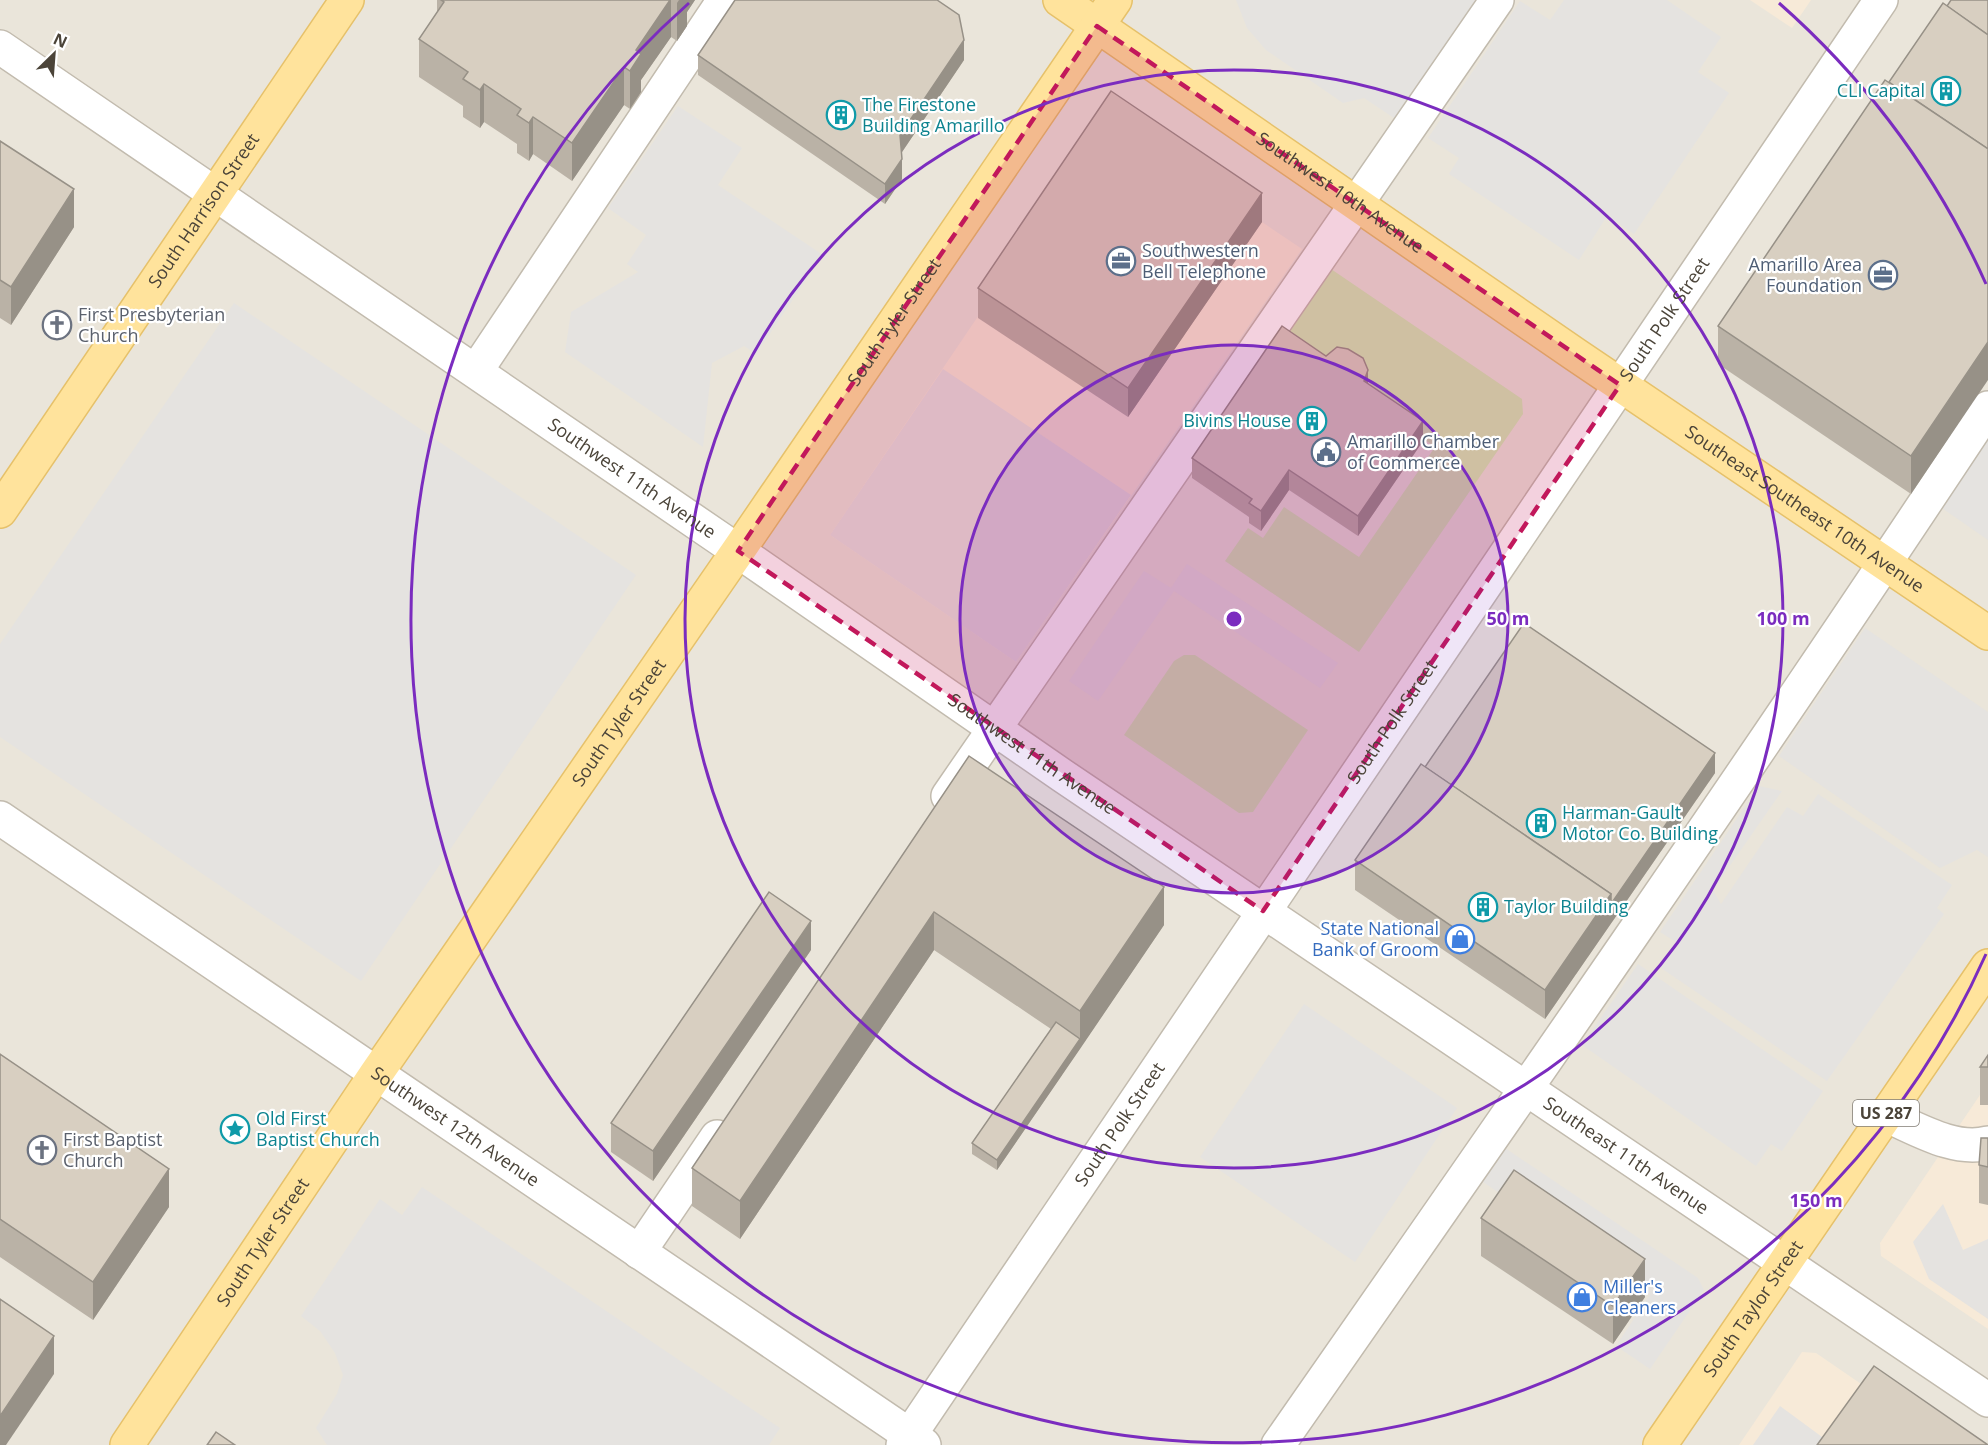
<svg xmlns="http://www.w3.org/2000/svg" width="1988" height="1445" viewBox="0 0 1988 1445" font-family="'Open Sans',sans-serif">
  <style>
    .residential { fill: #eae5da }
    .commercial { fill: #f7ead8 }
    .green { fill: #d2eab5 }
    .parking { fill: #e5e3e0 }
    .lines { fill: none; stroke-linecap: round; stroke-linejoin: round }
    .minor-casing { stroke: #c2bbae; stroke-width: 36 }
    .major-casing { stroke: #e6c16a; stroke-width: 36 }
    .minor { stroke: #fff; stroke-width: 33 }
    .major { stroke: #ffe39c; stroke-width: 33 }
    .wall { fill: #bab2a6 }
    .shaded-wall { fill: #979187 }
    .building { fill: #d8cfc1; stroke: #979187; stroke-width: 1.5 }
    .marked { fill: #c2185b; fill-opacity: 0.2; stroke: #c2185b; stroke-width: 4.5; stroke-dasharray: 12 8; stroke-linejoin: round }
    .ring { fill: none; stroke: #7b2cbf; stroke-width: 3 }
    .labels { text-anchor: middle; stroke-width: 4.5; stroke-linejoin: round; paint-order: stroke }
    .shield { fill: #fff; stroke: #817c74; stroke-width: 1.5 }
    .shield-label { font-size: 16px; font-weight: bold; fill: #4b4439 }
    .culture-label { font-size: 18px; fill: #0d838f; stroke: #fff; text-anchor: start }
    .street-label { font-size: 18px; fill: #4b4439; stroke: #fff }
    .service-label { font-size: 18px; fill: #4e5e75; stroke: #fff; text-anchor: start }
    .worship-label { font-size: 18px; fill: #5b616d; stroke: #fff; text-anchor: start }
    .shop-label { font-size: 18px; fill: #366cbe; stroke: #fff; text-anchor: end }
    .centre { fill: #7b2cbf; stroke: #fff; stroke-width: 3 }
    .ring-label { font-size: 18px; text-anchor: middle; font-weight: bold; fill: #7b2cbf; stroke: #fff; stroke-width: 4.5; stroke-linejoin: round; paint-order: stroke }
  </style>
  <rect width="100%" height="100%" fill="#f6f3ec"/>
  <rect class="residential" x="0" y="0" width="1988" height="1445"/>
  <g class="commercial">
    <polygon points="1750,0 1811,0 1792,28"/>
    <polygon points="1111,120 1302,249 1016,662 830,535"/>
    <polygon points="1988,1083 1988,1329 1881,1256 1880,1243"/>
    <polygon points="1802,1352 1816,1353 1950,1445 1739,1445"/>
  </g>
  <g class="green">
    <polygon points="1331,269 1522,399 1523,414 1359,652 1225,561 1248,528 1263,538 1284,507 1359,557 1435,447 1369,401 1373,391 1366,374 1283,341"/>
    <polygon points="1184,655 1195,655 1308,730 1253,812 1239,813 1124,735 1174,661"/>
  </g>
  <g class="parking">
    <polygon points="1236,0 1479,0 1397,120 1364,98 1343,103 1266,50 1247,28"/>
    <polygon points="1564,0 1667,0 1721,37 1698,72 1729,93 1634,234 1607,216 1579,260 1449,174 1459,158 1428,138 1520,1 1550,20"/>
    <polygon points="678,106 742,148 718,185 823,255 756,354 744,346 712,363 703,447 565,352 571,312 638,272 627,264 646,235 608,208"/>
    <polygon points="234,303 636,575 361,981 0,737 0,644"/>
    <polygon points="943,369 1131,495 1016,662 830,535"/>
    <polygon points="1988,434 1988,540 1939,506"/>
    <polygon points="1187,564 1338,663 1320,688 1174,591 1098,701 1069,681 1144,571 1171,588"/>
    <polygon points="1865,628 1988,712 1988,857 1977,850 1940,868 1779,756"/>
    <polygon points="1759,786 1782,791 1713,890 1721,904 1787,807 1803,816 1818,794 1952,885 1937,908 1944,914 1827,1081 1658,966 1676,942 1660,932"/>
    <polygon points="1638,964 1823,1091 1782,1151 1771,1144 1756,1166 1582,1045"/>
    <polygon points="1304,1004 1457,1108 1355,1262 1200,1157"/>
    <polygon points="1505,1148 1698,1278 1704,1290 1650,1369 1616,1346 1650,1295 1483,1182"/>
    <polygon points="422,1187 780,1428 769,1445 327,1445 316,1428 337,1394 343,1375 335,1353 320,1331 301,1316 380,1199 402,1215"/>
    <polygon points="1943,1204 1963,1250 1988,1239 1988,1319 1929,1279 1913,1242"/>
    <polygon points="1780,1406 1833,1445 1753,1445"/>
  </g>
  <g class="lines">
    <g class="minor-casing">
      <g id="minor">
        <path id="s1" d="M 0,47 L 738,551 L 1063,776 L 1988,1400"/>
        <polyline points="476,371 724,0"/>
        <polyline points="948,796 1497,0"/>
        <path id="s2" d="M 0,818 L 924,1445"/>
        <path d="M 1885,1115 C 1916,1128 1954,1152 1988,1143"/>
        <polyline points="639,1252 717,1137"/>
        <path id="s3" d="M 903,1445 L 1881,0"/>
        <path d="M 1278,1445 C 1518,1101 1757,758 1988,408"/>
      </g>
    </g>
    <g class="major-casing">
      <g id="major">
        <path id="s4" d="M 1060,0 L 1576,355 L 1988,633"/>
        <path id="s5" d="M 0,511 L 347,0"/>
        <path id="s6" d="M 127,1445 L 376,1074 L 738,551 L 1115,0"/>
        <path id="s7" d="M 1660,1445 L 1988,966"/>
      </g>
    </g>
    <use href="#minor" class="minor"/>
    <use href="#major" class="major"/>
  </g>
  <g class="wall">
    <polygon points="437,0 695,0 687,12 687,26 677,41 671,37 641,80 641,92 630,109 624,105 572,181 533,154 529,161 517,153 517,144 484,122 480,128 463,117 463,106 419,77 419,39 437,12"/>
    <polygon points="1947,6 1911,494 1718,364 1718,326 1889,82"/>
    <polygon points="698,55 964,60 902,152 902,179 885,204 698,75"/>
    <polygon points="0,141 74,227 11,325 0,318"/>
    <polygon points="1262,222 1128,417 978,318 978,288"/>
    <polygon points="1368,383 1423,441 1358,536 1289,490 1261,531 1249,523 1249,517 1192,478 1192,458"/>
    <polygon points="969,756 1164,925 997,1170 972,1154 972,1143 1051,1029 934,950 740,1239 692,1206 692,1168"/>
    <polygon points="1425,767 1715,773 1545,1019 1355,890 1355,860"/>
    <polygon points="811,950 653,1181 611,1152 611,1123"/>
    <polygon points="0,1054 169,1207 93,1320 0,1257"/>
    <polygon points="1988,1055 1988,1105 1980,1105 1980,1067"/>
    <polygon points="1988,1138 1988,1205 1979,1203 1979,1165"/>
    <polygon points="1481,1218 1645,1297 1613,1344 1481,1256"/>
  </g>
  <g class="shaded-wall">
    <polygon points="670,0 671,0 671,37 641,80 641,92 630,109 630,71 636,50"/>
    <polygon points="679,0 695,0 687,12 687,26 677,41 677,3"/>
    <polygon points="964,40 964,60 900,155 900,135"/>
    <polygon points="624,67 624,105 572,181 572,143"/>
    <polygon points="484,84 484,122 480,128 480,90"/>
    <polygon points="533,117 533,154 529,161 529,123"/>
    <polygon points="902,159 902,179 885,204 885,184"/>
    <polygon points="74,189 74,227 11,325 11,287"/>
    <polygon points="1262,193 1262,222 1128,417 1128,388"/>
    <polygon points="1988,342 1988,380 1911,494 1911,456"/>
    <polygon points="1368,370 1368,390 1364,381"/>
    <polygon points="1423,421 1423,441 1358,536 1358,516"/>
    <polygon points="1289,470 1289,490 1261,531 1261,511"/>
    <polygon points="1715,753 1715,773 1545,1019 1545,990 1611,894"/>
    <polygon points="1164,887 1164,925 1080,1049 1080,1011"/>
    <polygon points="934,912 934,950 740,1239 740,1201"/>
    <polygon points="811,921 811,950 653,1181 653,1151"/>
    <polygon points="1080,1039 1080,1049 997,1170 997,1160"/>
    <polygon points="169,1169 169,1207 93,1320 93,1282"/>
    <polygon points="1645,1259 1645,1297 1613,1344 1613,1306"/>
    <polygon points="54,1336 54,1374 6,1445 0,1445 0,1416"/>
  </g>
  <g class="building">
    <polygon points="441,0 670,0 636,50 641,54 630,71 624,67 572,143 533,117 529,123 517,115 521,109 484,84 480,90 463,79 468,72 419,39 444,2"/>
    <polygon points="735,0 937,0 959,15 964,40 900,135 902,159 885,184 698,55"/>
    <polygon points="1951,0 1988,0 1988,35 1947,6"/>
    <polygon points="1943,3 1988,35 1988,149 1889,82"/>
    <polygon points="1885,80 1988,149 1988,342 1911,456 1718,326"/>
    <polygon points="1111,91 1262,193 1128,388 978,288"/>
    <polygon points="0,141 74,189 11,287 0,280"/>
    <polygon points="1282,326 1326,356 1337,347 1348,349 1363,358 1368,370 1364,381 1423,421 1358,516 1289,470 1261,511 1249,503 1252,499 1192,458"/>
    <polygon points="1524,623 1715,753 1611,904 1611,894 1425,767"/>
    <polygon points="969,756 1164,887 1080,1011 934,912 740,1201 692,1168"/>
    <polygon points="1421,764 1611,894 1545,990 1355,860"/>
    <polygon points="769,892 811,921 653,1151 611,1123"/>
    <polygon points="1056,1022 1080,1039 997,1160 972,1143"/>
    <polygon points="0,1054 169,1169 93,1282 0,1219"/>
    <polygon points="1988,1055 1988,1067 1980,1067"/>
    <polygon points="1981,1138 1988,1138 1988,1167 1979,1165"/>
    <polygon points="1514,1170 1645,1259 1613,1306 1481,1218"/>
    <polygon points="0,1299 54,1336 0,1416"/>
    <polygon points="1874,1366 1988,1445 1817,1445"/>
    <polygon points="216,1432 235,1445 207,1445"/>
  </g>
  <path class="marked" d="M 1097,26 L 1620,385 L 1263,911 L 738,551 Z"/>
  <circle cx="1234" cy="619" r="274" fill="#7b2cbf" fill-opacity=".12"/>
  <g class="ring">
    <circle cx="1234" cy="619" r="274"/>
    <circle cx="1234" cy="619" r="549"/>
    <path d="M1986 954A823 823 0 1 1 689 3M1779 3A823 823 0 0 1 1986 284"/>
  </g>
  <defs>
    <g id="building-ring" transform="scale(1.5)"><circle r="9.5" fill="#fff" stroke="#0f9aa8" stroke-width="1.5"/><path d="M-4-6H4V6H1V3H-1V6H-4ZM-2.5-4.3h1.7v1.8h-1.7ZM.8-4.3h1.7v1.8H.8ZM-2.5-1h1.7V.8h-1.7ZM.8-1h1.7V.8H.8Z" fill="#0f9aa8"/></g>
    <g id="office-ring" transform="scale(1.5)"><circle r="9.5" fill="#fff" stroke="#5c6f8a" stroke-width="1.5"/><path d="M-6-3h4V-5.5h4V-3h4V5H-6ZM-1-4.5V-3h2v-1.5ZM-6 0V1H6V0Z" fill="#5c6f8a"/></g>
    <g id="church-ring" transform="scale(1.5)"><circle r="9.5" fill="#fff" stroke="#6b7280" stroke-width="1.5"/><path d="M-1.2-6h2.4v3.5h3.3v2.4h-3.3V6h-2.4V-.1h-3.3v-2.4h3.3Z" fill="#6b7280"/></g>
    <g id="civic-ring" transform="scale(1.5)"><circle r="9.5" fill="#fff" stroke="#5c6f8a" stroke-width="1.5"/><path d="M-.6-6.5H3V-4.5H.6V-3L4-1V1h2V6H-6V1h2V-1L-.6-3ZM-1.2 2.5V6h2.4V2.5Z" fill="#5c6f8a"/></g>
    <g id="shop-ring" transform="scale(1.5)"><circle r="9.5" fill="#fff" stroke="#3f7fe0" stroke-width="1.5"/><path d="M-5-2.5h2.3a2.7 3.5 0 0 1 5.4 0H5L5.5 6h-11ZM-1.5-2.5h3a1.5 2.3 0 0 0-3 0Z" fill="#3f7fe0"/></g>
    <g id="sight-ring" transform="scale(1.5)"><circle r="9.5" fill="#fff" stroke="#0f9aa8" stroke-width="1.5"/><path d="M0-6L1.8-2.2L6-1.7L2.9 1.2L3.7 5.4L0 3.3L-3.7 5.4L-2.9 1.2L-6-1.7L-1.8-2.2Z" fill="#0f9aa8"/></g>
  </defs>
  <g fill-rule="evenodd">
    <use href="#building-ring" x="1946" y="91"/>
    <use href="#building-ring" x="841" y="115"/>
    <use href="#office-ring" x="1121" y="261"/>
    <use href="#office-ring" x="1883" y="275"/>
    <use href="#church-ring" x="57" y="325"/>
    <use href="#building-ring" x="1312" y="421"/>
    <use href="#civic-ring" x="1326" y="452"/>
    <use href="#building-ring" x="1541" y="823"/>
    <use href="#building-ring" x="1483" y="907"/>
    <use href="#shop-ring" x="1460" y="939"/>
    <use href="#sight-ring" x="235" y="1129"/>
    <use href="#church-ring" x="42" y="1150"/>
    <use href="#shop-ring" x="1582" y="1297"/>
  </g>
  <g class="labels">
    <rect class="shield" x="1853" y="1100" width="66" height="26" rx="4.5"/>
    <g class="shield-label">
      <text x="1886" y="1119">US 287</text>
    </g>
    <g class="culture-label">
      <text x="1925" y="97" text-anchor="end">CLI Capital</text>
      <text x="862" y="111">The Firestone<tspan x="862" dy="21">Building Amarillo</tspan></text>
      <text x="1291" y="427" text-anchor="end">Bivins House</text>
      <text x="1562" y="819">Harman-Gault<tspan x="1562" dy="21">Motor Co. Building</tspan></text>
      <text x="1504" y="913">Taylor Building</text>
      <text x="256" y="1125">Old First<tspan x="256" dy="21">Baptist Church</tspan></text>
    </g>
    <g class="street-label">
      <text dy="6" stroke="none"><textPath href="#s4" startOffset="340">Southwest 10th Avenue</textPath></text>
      <text dy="6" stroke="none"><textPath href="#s5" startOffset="363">South Harrison Street</textPath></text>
      <text dy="6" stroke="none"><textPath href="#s3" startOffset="1359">South Polk Street</textPath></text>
      <text dy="6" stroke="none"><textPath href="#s6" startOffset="1360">South Tyler Street</textPath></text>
      <text dy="6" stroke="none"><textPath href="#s1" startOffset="765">Southwest 11th Avenue</textPath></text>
      <text dy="6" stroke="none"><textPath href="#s4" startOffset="902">Southeast Southeast 10th Avenue</textPath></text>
      <text dy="6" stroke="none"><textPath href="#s6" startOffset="874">South Tyler Street</textPath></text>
      <text dy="6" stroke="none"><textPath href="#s3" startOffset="873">South Polk Street</textPath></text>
      <text dy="6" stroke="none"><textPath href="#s1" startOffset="1251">Southwest 11th Avenue</textPath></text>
      <text dy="6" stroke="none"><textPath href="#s3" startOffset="387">South Polk Street</textPath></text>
      <text dy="6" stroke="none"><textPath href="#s2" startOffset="550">Southwest 12th Avenue</textPath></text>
      <text dy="6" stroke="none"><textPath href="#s1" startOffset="1968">Southeast 11th Avenue</textPath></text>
      <text dy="6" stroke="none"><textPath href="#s6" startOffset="244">South Tyler Street</textPath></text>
      <text dy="6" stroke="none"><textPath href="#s7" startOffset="165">South Taylor Street</textPath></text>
    </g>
    <g class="service-label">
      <text x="1142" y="257">Southwestern<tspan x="1142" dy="21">Bell Telephone</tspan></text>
      <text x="1862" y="271" text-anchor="end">Amarillo Area<tspan x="1862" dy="21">Foundation</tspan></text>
      <text x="1347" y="448">Amarillo Chamber<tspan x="1347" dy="21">of Commerce</tspan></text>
    </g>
    <g class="worship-label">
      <text x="78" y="321">First Presbyterian<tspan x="78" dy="21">Church</tspan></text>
      <text x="63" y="1146">First Baptist<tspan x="63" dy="21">Church</tspan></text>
    </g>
    <g class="shop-label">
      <text x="1439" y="935">State National<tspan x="1439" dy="21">Bank of Groom</tspan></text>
      <text x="1603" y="1293" text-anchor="start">Miller's<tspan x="1603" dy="21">Cleaners</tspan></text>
    </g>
  </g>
  <circle cx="1234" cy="619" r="9" class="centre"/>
  <g class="ring-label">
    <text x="1508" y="625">50 m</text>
    <text x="1783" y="625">100 m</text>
    <text x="1816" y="1207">150 m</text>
  </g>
  <g transform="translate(54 54) rotate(25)" stroke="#ffffff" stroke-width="4.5" paint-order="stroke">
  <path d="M0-4.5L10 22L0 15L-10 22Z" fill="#4b4439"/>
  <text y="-9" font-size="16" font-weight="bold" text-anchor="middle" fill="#4b4439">N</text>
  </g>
</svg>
